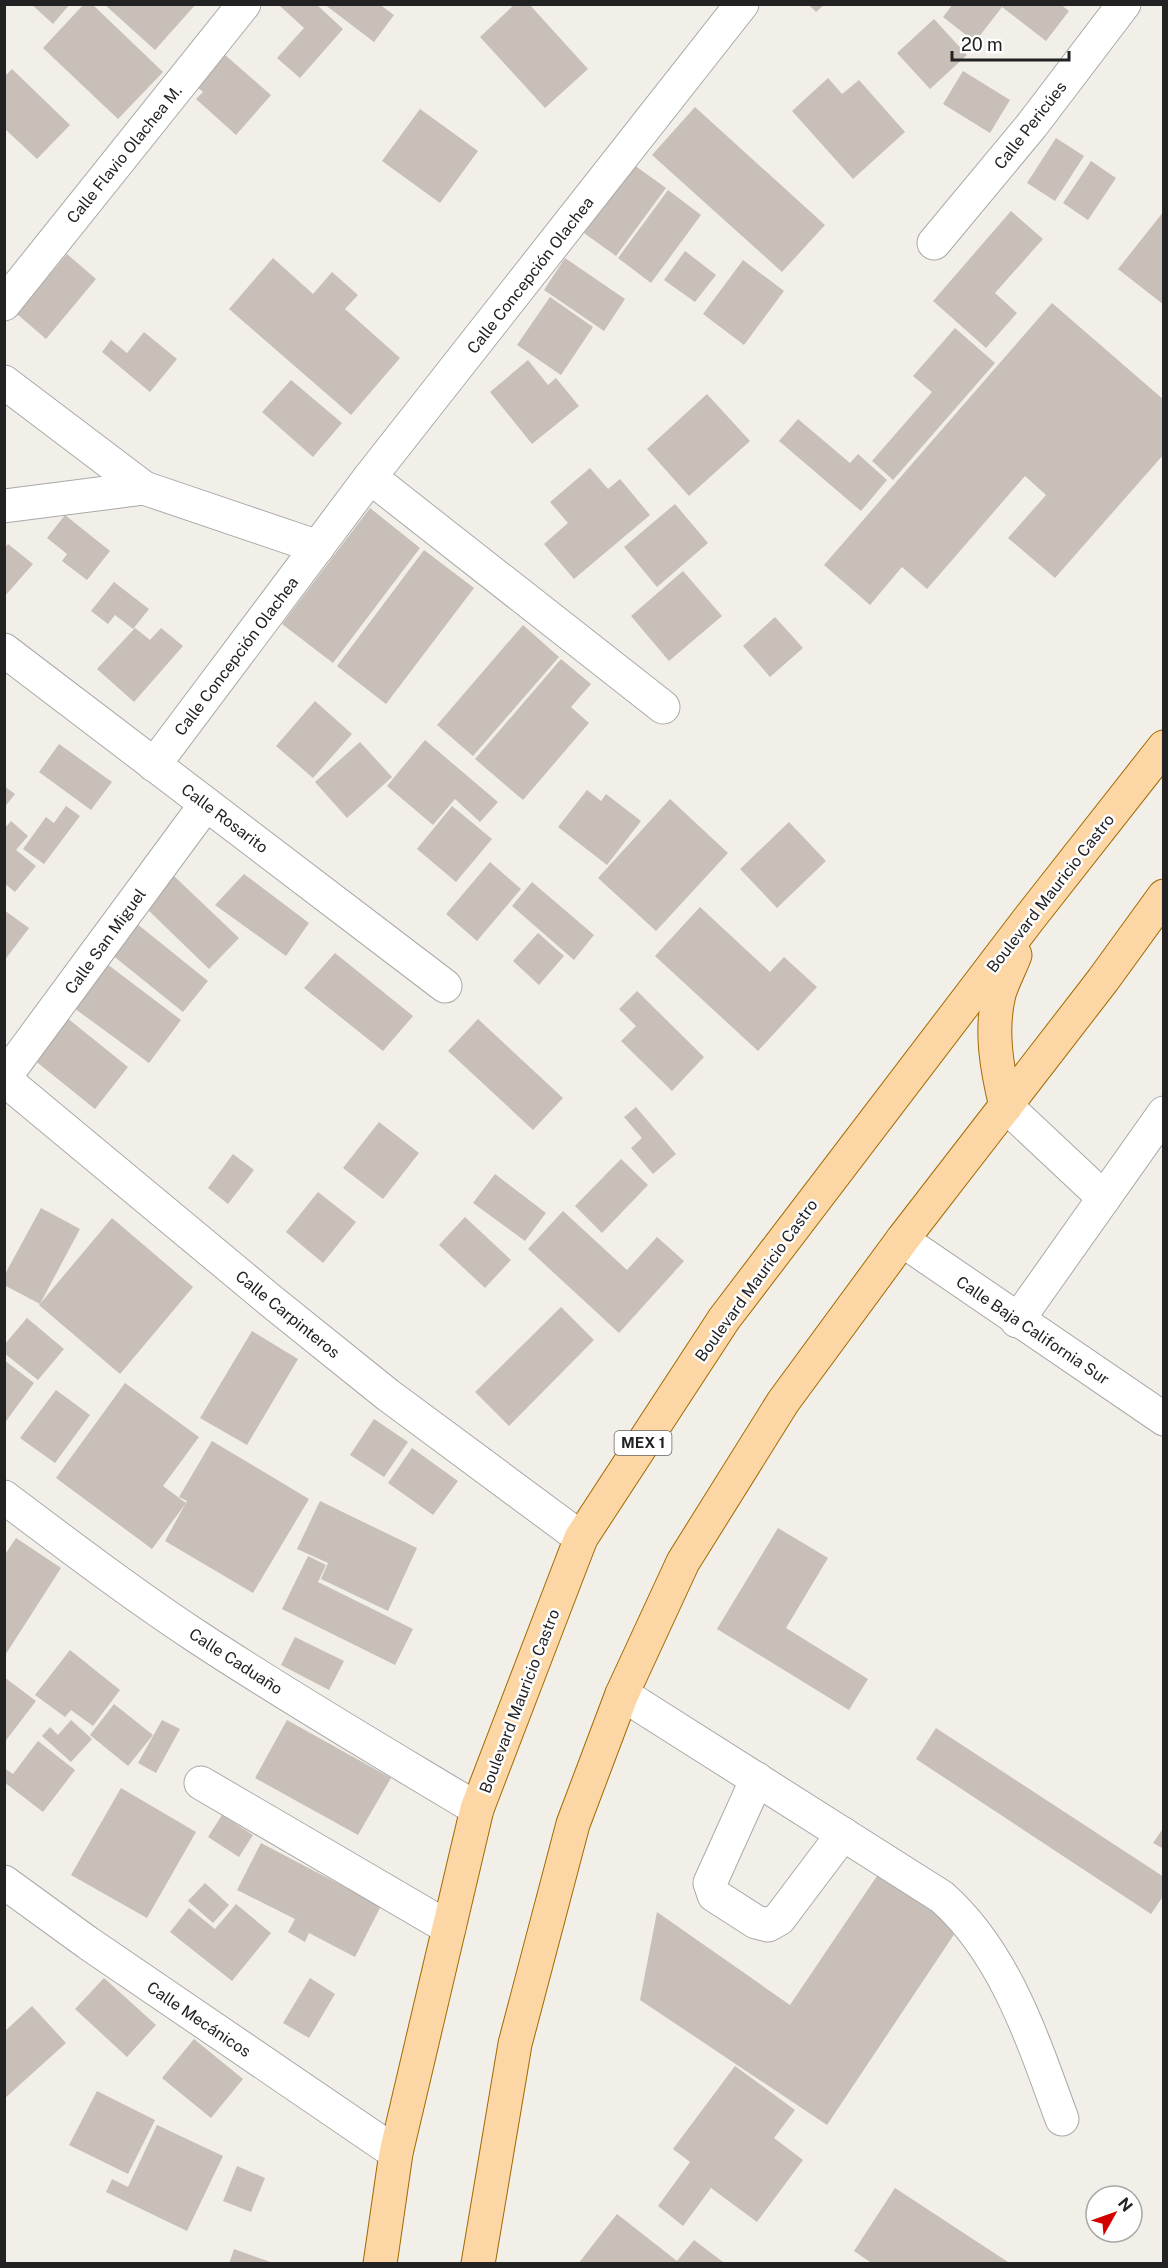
<svg xmlns="http://www.w3.org/2000/svg" width="1168" height="2268" viewBox="0 0 1168 2268" font-family="'Public Sans',sans-serif">
  <style>
    .building { fill: #c7bfb8 }
    .lines { fill: none; stroke-linecap: round; stroke-linejoin: round }
    .minor-casing { stroke: #a9a9a9; stroke-width: 35 }
    .major-casing { stroke: #a06b00; stroke-width: 35 }
    .minor { stroke: #fff; stroke-width: 33 }
    .major { stroke: #fcd6a4; stroke-width: 33 }
    .labels { text-anchor: middle; stroke-width: 5; stroke-linejoin: round; paint-order: stroke }
    .shield { fill: #fff; stroke: #646464; stroke-width: 1.5 }
    .shield-label { font-size: 15px; font-weight: bold; fill: #222 }
    .street-label { font-size: 16px; fill: #222; stroke: #fff }
  </style>
  <rect width="100%" height="100%" fill="#f2efe9"/>
  <g class="building">
    <polygon points="31,4 70,4 53,24"/>
    <polygon points="84,4 92,4 163,72 118,119 43,48"/>
    <polygon points="104,4 196,4 155,50"/>
    <polygon points="281,4 316,4 343,29 300,78 277,58 304,28 280,6"/>
    <polygon points="324,4 379,4 394,15 374,42"/>
    <polygon points="515,4 529,4 588,69 545,108 480,37"/>
    <polygon points="953,4 1060,4 1069,11 1046,41 1002,7 975,42 943,17"/>
    <polygon points="809,5 824,5 816,12"/>
    <polygon points="934,19 967,55 930,89 897,53"/>
    <polygon points="224,54 271,95 236,135 196,99 203,92 195,85"/>
    <polygon points="12,69 70,125 37,159 4,128 4,77"/>
    <polygon points="963,71 1010,100 990,133 943,104"/>
    <polygon points="828,78 842,94 859,80 905,132 853,179 792,111"/>
    <polygon points="695,107 825,225 782,272 652,155"/>
    <polygon points="420,109 478,151 440,203 382,161"/>
    <polygon points="1056,138 1084,156 1055,201 1027,183"/>
    <polygon points="1091,161 1116,178 1088,220 1063,203"/>
    <polygon points="634,165 666,188 616,256 584,233"/>
    <polygon points="668,190 701,215 651,283 618,258"/>
    <polygon points="1011,211 1043,239 995,293 1017,313 986,348 933,301"/>
    <polygon points="1164,211 1164,305 1118,269"/>
    <polygon points="685,251 716,275 695,302 664,280"/>
    <polygon points="67,254 96,279 46,339 17,314"/>
    <polygon points="273,258 313,294 332,272 358,295 345,309 400,358 351,415 229,309"/>
    <polygon points="565,258 625,299 604,331 544,290"/>
    <polygon points="743,260 784,291 744,345 703,314"/>
    <polygon points="550,297 593,327 561,375 517,345"/>
    <polygon points="1052,303 1164,400 1164,454 1055,578 1008,538 1046,495 1025,476 927,589 902,567 870,605 824,565"/>
    <polygon points="955,328 995,363 893,480 872,461 932,392 913,376"/>
    <polygon points="144,332 177,359 150,392 102,352 111,340 127,353"/>
    <polygon points="528,360 548,385 556,378 579,406 532,444 490,392"/>
    <polygon points="291,380 342,423 313,457 262,412"/>
    <polygon points="707,394 750,441 689,496 647,449"/>
    <polygon points="798,419 850,463 858,454 887,480 861,511 779,441"/>
    <polygon points="590,468 608,489 620,479 650,515 574,579 544,544 568,523 550,502"/>
    <polygon points="675,504 708,543 657,587 624,547"/>
    <polygon points="370,508 420,548 333,663 282,624"/>
    <polygon points="65,515 110,551 87,580 62,561 67,554 47,538"/>
    <polygon points="8,544 33,564 4,597 4,549"/>
    <polygon points="424,550 474,588 386,704 337,666"/>
    <polygon points="683,571 722,616 669,661 631,616"/>
    <polygon points="114,582 149,609 133,629 115,615 108,624 91,611"/>
    <polygon points="775,617 803,648 770,677 743,646"/>
    <polygon points="523,625 559,657 473,756 437,725"/>
    <polygon points="135,628 150,640 161,628 183,646 134,702 97,669"/>
    <polygon points="561,659 591,684 571,707 589,723 523,800 475,759"/>
    <polygon points="315,701 352,734 313,778 276,746"/>
    <polygon points="425,740 498,802 480,822 455,799 433,825 387,786"/>
    <polygon points="360,742 392,777 347,818 315,782"/>
    <polygon points="59,744 112,782 91,810 39,772"/>
    <polygon points="4,786 15,794 4,808"/>
    <polygon points="587,790 601,801 606,794 641,821 607,865 558,827"/>
    <polygon points="670,799 728,853 656,931 598,878"/>
    <polygon points="66,806 80,816 44,864 23,849 46,817 54,823"/>
    <polygon points="452,806 492,839 456,882 417,849"/>
    <polygon points="11,821 28,836 16,850 36,866 15,892 4,883 4,829"/>
    <polygon points="789,822 826,861 777,908 740,869"/>
    <polygon points="490,862 521,889 477,941 446,914"/>
    <polygon points="244,874 309,923 286,956 215,905"/>
    <polygon points="174,876 239,938 209,969 145,907"/>
    <polygon points="532,882 594,935 574,960 512,906"/>
    <polygon points="700,907 770,972 784,957 817,987 758,1051 655,956"/>
    <polygon points="4,910 29,928 4,961"/>
    <polygon points="136,923 208,981 183,1012 111,954"/>
    <polygon points="538,933 564,956 539,985 513,961"/>
    <polygon points="335,953 413,1016 383,1051 304,988"/>
    <polygon points="107,964 181,1020 149,1063 74,1008"/>
    <polygon points="637,991 704,1057 672,1091 621,1041 636,1026 619,1009"/>
    <polygon points="66,1017 128,1067 95,1109 33,1059"/>
    <polygon points="478,1019 563,1098 533,1130 448,1051"/>
    <polygon points="636,1107 676,1154 653,1174 631,1148 642,1138 624,1117"/>
    <polygon points="379,1122 419,1153 383,1199 343,1168"/>
    <polygon points="233,1154 254,1170 228,1204 208,1188"/>
    <polygon points="621,1159 648,1185 602,1233 575,1206"/>
    <polygon points="495,1174 546,1213 525,1241 473,1203"/>
    <polygon points="318,1192 356,1222 323,1263 286,1232"/>
    <polygon points="41,1208 80,1229 40,1304 4,1285 4,1276"/>
    <polygon points="563,1211 627,1270 657,1237 684,1261 619,1333 528,1249"/>
    <polygon points="465,1217 511,1260 485,1288 439,1245"/>
    <polygon points="112,1218 193,1287 120,1374 39,1305"/>
    <polygon points="561,1307 594,1340 509,1426 475,1392"/>
    <polygon points="27,1318 64,1349 38,1380 4,1353 4,1345"/>
    <polygon points="252,1331 298,1359 247,1445 200,1418"/>
    <polygon points="4,1360 34,1383 4,1424"/>
    <polygon points="125,1383 199,1437 163,1486 186,1503 152,1549 56,1478"/>
    <polygon points="56,1390 90,1415 55,1463 20,1438"/>
    <polygon points="374,1419 408,1442 384,1477 350,1455"/>
    <polygon points="212,1441 309,1499 253,1593 165,1541 188,1499 187,1501 179,1497"/>
    <polygon points="412,1448 458,1481 433,1515 388,1483"/>
    <polygon points="320,1501 417,1548 388,1611 321,1579 328,1563 297,1549"/>
    <polygon points="778,1528 828,1558 786,1628 868,1679 849,1710 717,1629"/>
    <polygon points="16,1538 61,1568 4,1657 4,1556"/>
    <polygon points="308,1556 326,1565 318,1582 413,1629 395,1665 282,1609"/>
    <polygon points="295,1637 344,1661 329,1690 281,1665"/>
    <polygon points="70,1650 120,1690 93,1726 71,1710 65,1717 35,1695"/>
    <polygon points="4,1677 36,1701 4,1743"/>
    <polygon points="114,1704 153,1735 128,1766 90,1735"/>
    <polygon points="71,1720 92,1739 71,1762 42,1736 50,1727 58,1735"/>
    <polygon points="162,1720 180,1729 156,1773 138,1763"/>
    <polygon points="287,1720 391,1778 358,1835 255,1778"/>
    <polygon points="936,1728 1164,1877 1164,1895 1151,1914 916,1759"/>
    <polygon points="38,1741 75,1770 43,1812 4,1782 4,1768 13,1774"/>
    <polygon points="121,1788 196,1832 147,1918 71,1875"/>
    <polygon points="222,1815 253,1835 239,1857 208,1837"/>
    <polygon points="1164,1827 1164,1849 1153,1843"/>
    <polygon points="261,1843 381,1906 355,1957 309,1933 305,1942 288,1932 295,1919 237,1890"/>
    <polygon points="879,1873 959,1927 827,2125 640,2000 657,1912 790,2005"/>
    <polygon points="205,1883 229,1905 213,1923 188,1901"/>
    <polygon points="236,1904 271,1933 232,1981 170,1932 189,1908 215,1929"/>
    <polygon points="104,1978 156,2025 127,2057 75,2009"/>
    <polygon points="310,1978 335,1994 309,2038 283,2023"/>
    <polygon points="32,2006 66,2043 4,2099 4,2032"/>
    <polygon points="194,2039 243,2079 211,2118 162,2078"/>
    <polygon points="735,2066 795,2110 774,2138 803,2160 757,2222 711,2188 683,2226 658,2206 690,2162 673,2149"/>
    <polygon points="97,2091 155,2120 128,2174 69,2145"/>
    <polygon points="157,2125 223,2156 187,2231 106,2192 112,2179 128,2187"/>
    <polygon points="237,2166 265,2178 251,2212 223,2201"/>
    <polygon points="895,2188 1011,2264 873,2264 854,2251"/>
    <polygon points="617,2214 677,2261 694,2240 723,2262 578,2264"/>
    <polygon points="234,2249 273,2263 273,2264 229,2264"/>
  </g>
  <g class="lines">
    <g class="minor-casing">
      <g id="minor">
        <polyline points="934,243 1032,125 1124,4"/>
        <polyline points="4,304 244,4"/>
        <polyline points="4,382 144,488"/>
        <polyline points="370,477 663,707"/>
        <polyline points="4,506 144,488 318,547"/>
        <polyline points="4,650 445,986"/>
        <polyline points="154,765 370,477 742,4"/>
        <polyline points="4,1078 206,804"/>
        <polyline points="4,1079 271,1301 388,1395 581,1538"/>
        <polyline points="1006,1106 1104,1198"/>
        <polyline points="902,1240 1164,1419"/>
        <polyline points="1017,1321 1164,1113"/>
        <path d="M 4,1497 C 68,1545 132,1594 199,1638 C 290,1698 384,1753 477,1809"/>
        <path d="M 622,1694 L 942,1897 C 1006,1954 1033,2041 1062,2119"/>
        <polyline points="757,1779 710,1883 714,1895 756,1922 768,1925 779,1919 843,1834"/>
        <polyline points="201,1783 449,1928"/>
        <polyline points="4,1882 88,1943 396,2153"/>
      </g>
    </g>
    <g class="major-casing">
      <g id="major">
        <path d="M 1006,1106 C 997,1070 990,1031 999,994 C 1003,981 1010,968 1015,955"/>
        <polyline points="380,2264 396,2153 477,1809 581,1538 724,1319 1028,920 1164,747"/>
        <polyline points="478,2264 515,2044 573,1824 622,1694 683,1562 783,1402 902,1240 1103,980 1164,896"/>
      </g>
    </g>
    <use href="#minor" class="minor"/>
    <use href="#major" class="major"/>
  </g>
  <g class="labels">
    <rect class="shield" x="614.5" y="1431" width="57" height="24" rx="4.5"/>
    <g class="shield-label">
      <text x="643" y="1448">MEX 1</text>
    </g>
    <g class="street-label">
      <text transform="translate(1030 125) rotate(-52)" y="6">Calle Pericúes</text>
      <text transform="translate(124 154) rotate(-51)" y="6">Calle Flavio Olachea M.</text>
      <text transform="translate(530 275) rotate(-52)" y="6">Calle Concepción Olachea</text>
      <text transform="translate(236 656) rotate(-53)" y="6">Calle Concepción Olachea</text>
      <text transform="translate(225 818) rotate(37)" y="6">Calle Rosarito</text>
      <text transform="translate(1050 893) rotate(-52)" y="6">Boulevard Mauricio Castro</text>
      <text transform="translate(105 941) rotate(-54)" y="6">Calle San Miguel</text>
      <text transform="translate(756 1280) rotate(-54)" y="6">Boulevard Mauricio Castro</text>
      <text transform="translate(288 1314) rotate(39)" y="6">Calle Carpinteros</text>
      <text transform="translate(1033 1330) rotate(34)" y="6">Calle Baja California Sur</text>
      <text transform="translate(236 1661) rotate(33)" y="6">Calle Caduaño</text>
      <text transform="translate(519 1701) rotate(-69)" y="6">Boulevard Mauricio Castro</text>
      <text transform="translate(199 2019) rotate(34)" y="6">Calle Mecánicos</text>
    </g>
  </g>
  <rect width="1168" height="2268" fill="none" stroke="#222222" stroke-width="12"/>
  <g transform="translate(1114 2214) rotate(50)"><circle r="28" fill="#ffffff" stroke="#a7a7a7" stroke-width="1.5"/>
  <path d="M0-4.5L10 22L0 15L-10 22Z" fill="#d40000"/>
  <text y="-9" font-size="16" font-weight="bold" text-anchor="middle" fill="#222222">N</text>
  </g>
  <path d="M952 51v9h117v-9" fill="none" stroke="#222222" stroke-width="3"/>
  <text x="961" y="51" font-size="18" fill="#222222" stroke="#ffffff" stroke-width="4.5" paint-order="stroke">20 m</text>
</svg>
